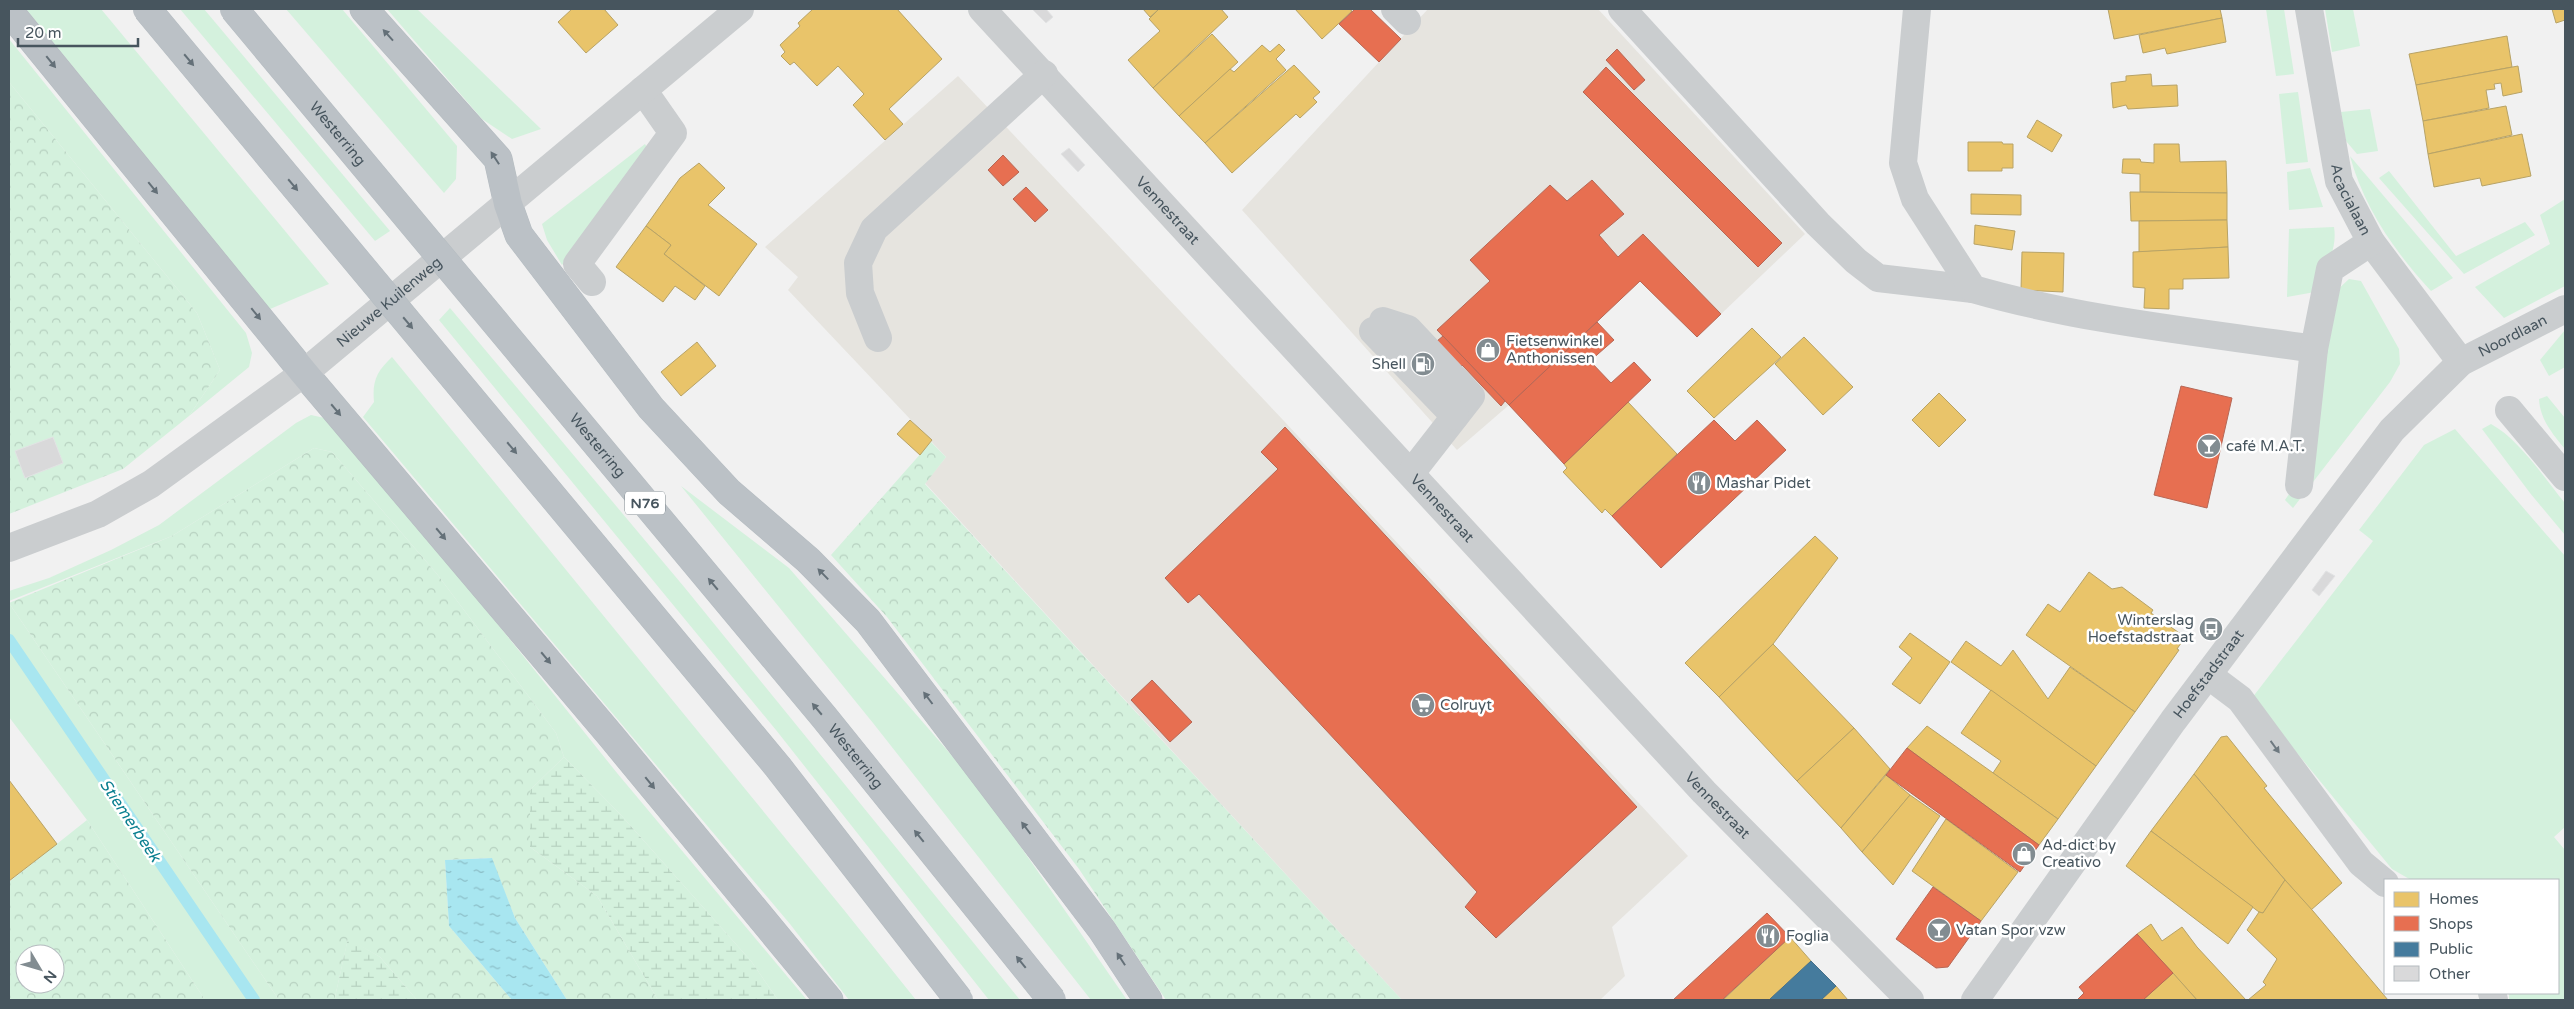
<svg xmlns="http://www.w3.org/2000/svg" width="2574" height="1009" viewBox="0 0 2574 1009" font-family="'Varela Round',sans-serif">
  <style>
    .commercial { fill: #e6e4df }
    .green { fill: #d4f1dd }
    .forest { fill: url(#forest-crowns); fill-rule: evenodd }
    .wetland { fill: url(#wetland-marsh) }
    .water { fill: url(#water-ripples) }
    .homes { fill: #e9c46a; stroke: #b8a366 }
    .shops { fill: #e76f51; stroke: #b76755 }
    .public { fill: #457b9d; stroke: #46708a }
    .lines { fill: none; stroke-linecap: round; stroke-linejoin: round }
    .stream { stroke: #a8e6f0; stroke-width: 12 }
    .building { fill: #d9d9da; stroke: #e2e3e4 }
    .highway-casing { stroke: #b5bcc1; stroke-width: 29 }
    .minor { stroke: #cacdcf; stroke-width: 28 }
    .highway { stroke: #bbc1c6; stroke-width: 28 }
    .highway-bridge-casing { stroke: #b5bcc1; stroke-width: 29; stroke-linecap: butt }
    .highway-bridge { stroke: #bbc1c6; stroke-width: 28 }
    .oneway { fill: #647078 }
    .oneway2 { fill: #6e7980 }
    .labels { text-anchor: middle; stroke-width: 5; stroke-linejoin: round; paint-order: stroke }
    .shield { fill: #fff; stroke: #7e888e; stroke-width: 1 }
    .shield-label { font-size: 14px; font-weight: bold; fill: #47555e }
    .street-label { font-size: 15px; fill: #47555e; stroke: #fff }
    .poi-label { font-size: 15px; fill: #47555e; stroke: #fff; text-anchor: start }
    .water-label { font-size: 16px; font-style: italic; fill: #0a7f90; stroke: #fff }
  </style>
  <defs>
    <pattern id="forest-crowns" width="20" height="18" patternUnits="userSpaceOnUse" patternTransform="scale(1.25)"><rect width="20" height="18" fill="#d4f1dd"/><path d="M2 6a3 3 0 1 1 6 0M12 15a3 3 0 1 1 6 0" fill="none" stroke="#b7d1c0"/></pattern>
    <pattern id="wetland-marsh" width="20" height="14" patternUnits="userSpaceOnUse" patternTransform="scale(1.25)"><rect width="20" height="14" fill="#d4f1dd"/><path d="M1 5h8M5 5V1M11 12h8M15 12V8" fill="none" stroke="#b7d1c0"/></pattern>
    <pattern id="water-ripples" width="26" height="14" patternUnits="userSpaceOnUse" patternTransform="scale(1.25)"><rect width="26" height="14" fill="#a8e6f0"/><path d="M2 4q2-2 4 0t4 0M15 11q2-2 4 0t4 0" fill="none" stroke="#8bbdc6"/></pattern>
  </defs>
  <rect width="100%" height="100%" fill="#f1f1f1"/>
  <g class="commercial">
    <polygon points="1428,9 1598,9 1805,234 1697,337 1640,281 1509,405 1457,450 1242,210"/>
    <polygon points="958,76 1284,421 1688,856 1612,927 1625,976 1600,1000 1402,1000 925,483 946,457 788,290 798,277 765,247"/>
  </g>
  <g class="green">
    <polygon points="26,9 101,9 329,284 270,309"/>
    <polygon points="180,9 204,9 390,231 375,241"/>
    <polygon points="286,9 342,9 457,146 456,179 444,193"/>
    <polygon points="387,9 417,9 541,129 512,139 482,119"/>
    <polygon points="2266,9 2284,9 2294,74 2276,76"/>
    <polygon points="2325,9 2353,9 2360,46 2332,52"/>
    <polygon points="9,39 246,333 252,353 249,367 189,416 220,370 197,313 9,82"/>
    <polygon points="2298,92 2308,162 2286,164 2279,94"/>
    <polygon points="2370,109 2378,151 2357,154 2346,141 2341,112"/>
    <polygon points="645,144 649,151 562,265 547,240 542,224"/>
    <path d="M 2350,156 L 2453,278 L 2431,291 C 2395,252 2364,208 2350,156 Z"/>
    <polygon points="2310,168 2323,207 2289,210 2287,172"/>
    <polygon points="2389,171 2456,256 2525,222 2535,235 2464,274 2379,178"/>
    <polygon points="2565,199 2565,286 2504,318 2475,287 2550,244 2540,215"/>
    <path d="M 2334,227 C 2338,250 2324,271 2315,292 L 2287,297 L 2289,229 Z"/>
    <polygon points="2349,279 2361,281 2399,349 2400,364 2390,382 2293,508 2285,500 2308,466 2333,294"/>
    <polygon points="450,308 685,588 1020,1000 989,1000 776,730 439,320"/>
    <polygon points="2565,330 2565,367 2549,376 2540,360"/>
    <path d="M 392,357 L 844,910 L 916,1000 L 849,1000 L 790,924 L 363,417 L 374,402 C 372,381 377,371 392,357 Z"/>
    <path d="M 2547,396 L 2565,418 L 2565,449 C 2552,433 2540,419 2539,399 Z"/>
    <polygon points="311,415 329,419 440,552 617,773 807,1000 778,1000 751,961 620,814 564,757 556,733 437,574 332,452 314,448 172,536 9,601 9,591 49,578 111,550 159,525 296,423"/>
    <path d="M 2491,424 C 2519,439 2545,479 2565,503 L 2565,535 L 2530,493 L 2482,429 Z"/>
    <polygon points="2455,429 2565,556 2565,827 2554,837 2565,850 2565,1000 2509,1000 2509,993 2558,993 2558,880 2411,880 2392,869 2252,698 2373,541 2359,530 2424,445"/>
    <polygon points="681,486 789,568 980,788 1127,1000 1091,1000 873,723"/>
    <polygon points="9,603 279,1000 205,1000 87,820 9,717"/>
  </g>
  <g class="forest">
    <polygon points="9,82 197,313 220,370 189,416 123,469 9,514"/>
    <polygon points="931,442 946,457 925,484 1402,1000 1166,1000 1079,869 887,617 831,555"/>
    <polygon points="314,448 332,452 437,574 556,733 564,757 530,790 530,847 597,896 658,1000 567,1000 515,918 491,858 445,860 449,926 512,1000 417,1000 380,957 348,939 335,997 337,1000 279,1000 9,603 172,536"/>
    <path d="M 87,820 L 205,1000 L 9,1000 L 9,882 ZM 25,954 L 55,954 L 55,984 L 25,984 Z"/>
  </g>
  <g class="wetland">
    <polygon points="564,757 620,814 751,961 778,1000 658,1000 597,896 530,847 530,790"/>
    <polygon points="348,938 380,957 417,1000 337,1000 335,997"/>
  </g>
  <polygon class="water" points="492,858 515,918 567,1000 512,1000 449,926 445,860"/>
  <g class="homes">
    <polygon points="572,9 604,9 618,25 586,53 558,22"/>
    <polygon points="813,9 897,9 942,59 889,109 903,124 885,140 853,105 864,94 838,66 817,86 794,62 790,65 781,56 785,52 780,45 800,26 798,23"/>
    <polygon points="1143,9 1159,9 1150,17"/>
    <polygon points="1159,9 1221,9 1228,17 1153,88 1128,60 1160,31 1149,19"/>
    <polygon points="1295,9 1349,9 1352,11 1322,39"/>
    <polygon points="2108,9 2220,9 2222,18 2114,39"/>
    <polygon points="2552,9 2565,9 2565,20 2556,23"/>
    <polygon points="2222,18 2226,42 2167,54 2165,48 2143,53 2139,35"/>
    <polygon points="1212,34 1238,62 1179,116 1153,88"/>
    <polygon points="2507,36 2512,67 2416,85 2409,54"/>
    <polygon points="1279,44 1285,50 1276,59 1286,70 1205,143 1179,116 1230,69 1234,72 1262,45 1270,52"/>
    <polygon points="1294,65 1320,92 1313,98 1317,102 1300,118 1296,114 1232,173 1205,143"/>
    <polygon points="2518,66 2522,92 2503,96 2501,83 2494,84 2495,89 2486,90 2489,108 2423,121 2416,85"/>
    <polygon points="2151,74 2152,86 2177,85 2178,106 2128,109 2126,105 2113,108 2111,83 2126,81 2126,76"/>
    <polygon points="2506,106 2512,135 2428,154 2423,121"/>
    <polygon points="2037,120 2062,135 2052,152 2027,137"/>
    <polygon points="2522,134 2531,176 2482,186 2480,178 2434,187 2428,154"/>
    <polygon points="1968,142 2002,142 2003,144 2013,144 2013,168 2002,168 2002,171 1968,171"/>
    <polygon points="2154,144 2179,144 2180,162 2226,161 2227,193 2140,192 2140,174 2122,173 2123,159 2140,159 2141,162 2154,163"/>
    <polygon points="699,163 725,188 708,205 757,244 719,296 664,254 671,245 646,226 680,178"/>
    <polygon points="2130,192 2227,193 2227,220 2131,221"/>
    <polygon points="1971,194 2021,195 2021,215 1971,214"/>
    <polygon points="2227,220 2228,247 2139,252 2139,221"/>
    <polygon points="1975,225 2015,231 2012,250 1974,244"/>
    <polygon points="646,226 671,245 664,254 705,286 695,300 675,286 663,302 616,267"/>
    <polygon points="2228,247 2229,278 2183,279 2183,289 2169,289 2169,309 2144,308 2145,288 2133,287 2133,252"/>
    <polygon points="2022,252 2064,253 2063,292 2021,290"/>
    <polygon points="1752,328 1781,357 1714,418 1687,391"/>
    <polygon points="1804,337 1853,387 1823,415 1775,364"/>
    <polygon points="697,342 716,366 681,396 661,372"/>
    <polygon points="1939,393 1966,420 1939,447 1912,420"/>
    <polygon points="1628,402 1677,454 1612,516 1605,509 1602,513 1563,472 1567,468 1564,464"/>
    <polygon points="910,420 932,440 920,455 897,434"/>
    <polygon points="1815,536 1838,558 1773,644 1719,697 1685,663"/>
    <polygon points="2089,572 2112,589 2122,587 2153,610 2151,613 2185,637 2177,649 2179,650 2135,712 2026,635 2048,604 2060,612"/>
    <polygon points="1910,633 1950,662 1920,704 1892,684 1912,658 1899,647"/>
    <polygon points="1966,641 2001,666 2013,650 2048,699 2070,667 2135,712 2096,766 1951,662"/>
    <polygon points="1773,644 1854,728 1797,781 1719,697"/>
    <polygon points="1991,690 2096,766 2058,819 1993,773 2001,761 1961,733"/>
    <polygon points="1927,726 2058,819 2039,845 1907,748"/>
    <polygon points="1854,728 1890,769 1841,828 1797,781"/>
    <polygon points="2227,736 2267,786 2264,788 2342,883 2311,910 2194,774 2221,737"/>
    <polygon points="2194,774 2285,880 2263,913 2259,912 2151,831"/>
    <polygon points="1886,775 1910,795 1862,852 1841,828"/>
    <polygon points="9,780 57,844 9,881"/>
    <polygon points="1910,795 1940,816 1893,885 1862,852"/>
    <polygon points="1946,819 2018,872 1981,921 1912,871"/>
    <polygon points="2151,831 2253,907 2228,944 2126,866"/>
    <polygon points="2285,880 2313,911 2388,1000 2248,1000 2266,985 2263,982 2277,959 2247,930 2259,912 2263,913"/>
    <polygon points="2151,924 2162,941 2182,927 2197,947 2246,1000 2197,1000 2137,934"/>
    <polygon points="1790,937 1811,961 1769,1000 1723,1000"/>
    <polygon points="2173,973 2197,1000 2143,1000"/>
    <polygon points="1836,986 1848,1000 1821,1000"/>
  </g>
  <g class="shops">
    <polygon points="1355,9 1370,9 1401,39 1379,62 1339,24"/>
    <polygon points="1617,49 1645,80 1634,90 1606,60"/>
    <polygon points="1606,67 1782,243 1758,267 1583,92"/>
    <polygon points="1003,155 1019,172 1003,186 988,170"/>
    <polygon points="1592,180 1624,214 1599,235 1618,257 1643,234 1721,314 1697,337 1640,281 1509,405 1437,330 1490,281 1470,260 1550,185 1567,201"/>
    <polygon points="1026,187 1048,210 1035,222 1013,199"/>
    <polygon points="1597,322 1614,340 1590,361 1611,383 1634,362 1651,380 1564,464 1509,405"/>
    <polygon points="1443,336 1505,401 1501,406 1462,365 1460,367 1437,341"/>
    <polygon points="2181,386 2232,398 2207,508 2154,495"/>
    <polygon points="1714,420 1735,441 1757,420 1786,450 1661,568 1612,516"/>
    <polygon points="1285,427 1637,807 1496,938 1465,907 1477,892 1199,594 1188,603 1165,578 1278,469 1261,452"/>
    <polygon points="1152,680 1192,722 1170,742 1131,700"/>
    <polygon points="1907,748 2039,845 2020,872 1886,775"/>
    <polygon points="1933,887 1981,921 1948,967 1936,968 1896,939"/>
    <polygon points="1767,913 1790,937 1722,1000 1673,1000"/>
    <polygon points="2137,934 2173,973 2143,1000 2077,1000 2084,993 2079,987"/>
  </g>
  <polygon class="public" points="1811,961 1836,986 1821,1000 1769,1000"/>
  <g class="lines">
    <polyline class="stream" points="9,640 254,1000"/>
  </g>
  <g class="building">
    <polygon points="1032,9 1046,9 1053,17 1046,23"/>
    <polygon points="1069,148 1085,165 1078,172 1061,154"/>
    <polygon points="53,437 63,463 25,478 15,451"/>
    <polygon points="2326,571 2335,576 2319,596 2312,590"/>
  </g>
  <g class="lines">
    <g class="highway-casing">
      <g id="highway">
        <polyline points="364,9 498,159 508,204 519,235 651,408 729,492 808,560 868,621 1102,930 1148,1000"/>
        <polyline points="9,11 304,373 611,736 829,1000"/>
      </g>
    </g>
    <g class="minor">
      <path id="s1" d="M 982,9 L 1704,792 L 1910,1000"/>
      <polyline points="1395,9 1407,21"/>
      <polyline points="1622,9 1818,224 1856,261 1878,278 1973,289"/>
      <path d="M 1917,9 L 1903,163 L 1915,199 L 1973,289 C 2084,321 2200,332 2314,349"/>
      <path id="s2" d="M 2309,9 L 2339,181 L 2371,242 L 2461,362"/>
      <polyline points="592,282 577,264 673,133 643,90"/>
      <polyline points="1383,321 1408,329 1471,396 1411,473"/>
      <polyline points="1373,331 1455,416"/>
      <polyline points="878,338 860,293 858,263 874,229 1044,74"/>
      <polyline points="2509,410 2565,477"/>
      <polyline points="2299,485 2314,349 2330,269 2371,242"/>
      <path id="s3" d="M 9,548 L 98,514 L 151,484 L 304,373 L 740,9"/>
      <polyline points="2208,675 2240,699 2361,863 2385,883"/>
      <polyline points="2492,993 2494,1000"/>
      <path id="s4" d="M 1975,1000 L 2173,721 L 2392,430 L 2461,362 L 2565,309"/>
    </g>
    <use href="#highway" class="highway"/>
    <g class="highway-bridge-casing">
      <g id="highway-bridge">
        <polyline points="147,9 778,767 959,1000"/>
        <path id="s5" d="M 234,9 L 824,717 L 1052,1000"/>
      </g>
    </g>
    <use href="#highway-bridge" class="highway-bridge"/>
  </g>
  <defs><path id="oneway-solid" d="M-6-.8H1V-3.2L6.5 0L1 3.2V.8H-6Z" transform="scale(1.25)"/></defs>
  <g class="oneway">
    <use href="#oneway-solid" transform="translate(388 35) rotate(-132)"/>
    <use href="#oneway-solid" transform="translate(189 60) rotate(50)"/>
    <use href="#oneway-solid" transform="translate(51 62) rotate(51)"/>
    <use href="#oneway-solid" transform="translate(495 158) rotate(-123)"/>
    <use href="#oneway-solid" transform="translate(293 185) rotate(50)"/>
    <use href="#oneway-solid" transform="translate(153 188) rotate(51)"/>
    <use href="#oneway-solid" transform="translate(256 314) rotate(51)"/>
    <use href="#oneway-solid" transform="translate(408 323) rotate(50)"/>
    <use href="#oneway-solid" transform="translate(336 410) rotate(50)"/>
    <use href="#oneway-solid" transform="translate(512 448) rotate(50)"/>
    <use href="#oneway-solid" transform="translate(441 534) rotate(50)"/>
    <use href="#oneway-solid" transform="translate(823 574) rotate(-134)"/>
    <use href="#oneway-solid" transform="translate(713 584) rotate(-130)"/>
    <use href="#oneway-solid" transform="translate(546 658) rotate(50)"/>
    <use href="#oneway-solid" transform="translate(928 698) rotate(-127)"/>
    <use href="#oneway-solid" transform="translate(817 709) rotate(-130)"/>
    <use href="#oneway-solid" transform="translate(650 783) rotate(51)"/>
    <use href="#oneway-solid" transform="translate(1026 828) rotate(-127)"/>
    <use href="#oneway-solid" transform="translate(919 836) rotate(-129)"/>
    <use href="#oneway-solid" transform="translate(1121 959) rotate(-123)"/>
    <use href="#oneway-solid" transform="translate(1021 962) rotate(-129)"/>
  </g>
  <use class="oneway2" href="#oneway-solid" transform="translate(2275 747) rotate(54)"/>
  <defs>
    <g id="shop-disc" transform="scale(1.25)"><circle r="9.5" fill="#828c91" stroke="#fff"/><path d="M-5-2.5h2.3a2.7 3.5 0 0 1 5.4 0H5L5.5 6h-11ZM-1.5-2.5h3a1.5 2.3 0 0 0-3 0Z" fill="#fff"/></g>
    <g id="fuel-disc" transform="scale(1.25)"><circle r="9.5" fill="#828c91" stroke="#fff"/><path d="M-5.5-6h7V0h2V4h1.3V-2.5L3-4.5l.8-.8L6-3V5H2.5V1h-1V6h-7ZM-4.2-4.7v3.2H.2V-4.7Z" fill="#fff"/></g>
    <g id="bar-disc" transform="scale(1.25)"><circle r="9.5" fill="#828c91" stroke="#fff"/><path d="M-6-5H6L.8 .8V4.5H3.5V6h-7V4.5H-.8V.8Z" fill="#fff"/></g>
    <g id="restaurant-disc" transform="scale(1.25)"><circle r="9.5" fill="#828c91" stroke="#fff"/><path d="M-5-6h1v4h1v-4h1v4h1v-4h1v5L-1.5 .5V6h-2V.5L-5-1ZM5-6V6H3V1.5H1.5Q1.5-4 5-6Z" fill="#fff"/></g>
    <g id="bus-disc" transform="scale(1.25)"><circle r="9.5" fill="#828c91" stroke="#fff"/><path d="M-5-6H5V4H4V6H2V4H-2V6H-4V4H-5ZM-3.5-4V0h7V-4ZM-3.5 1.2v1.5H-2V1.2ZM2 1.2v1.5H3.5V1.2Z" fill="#fff"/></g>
    <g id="supermarket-disc" transform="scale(1.25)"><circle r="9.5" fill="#828c91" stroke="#fff"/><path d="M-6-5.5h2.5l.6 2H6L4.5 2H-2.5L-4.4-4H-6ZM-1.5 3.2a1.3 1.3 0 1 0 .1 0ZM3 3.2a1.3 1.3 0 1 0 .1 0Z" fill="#fff"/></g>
  </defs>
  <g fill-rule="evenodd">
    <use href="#shop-disc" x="1488" y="350"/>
    <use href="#fuel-disc" x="1423" y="364"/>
    <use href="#bar-disc" x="2209" y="446"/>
    <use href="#restaurant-disc" x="1699" y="483"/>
    <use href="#bus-disc" x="2211" y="629"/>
    <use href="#supermarket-disc" x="1423" y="705"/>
    <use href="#shop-disc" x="2024" y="854"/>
    <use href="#bar-disc" x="1939" y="930"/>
    <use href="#restaurant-disc" x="1768" y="936"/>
  </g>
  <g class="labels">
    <rect class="shield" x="625" y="491.5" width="40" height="23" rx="4"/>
    <g class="shield-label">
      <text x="645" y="508">N76</text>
    </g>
    <g class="street-label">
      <text dy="5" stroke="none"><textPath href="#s5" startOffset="162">Westerring</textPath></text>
      <text dy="5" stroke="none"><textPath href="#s2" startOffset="196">Acacialaan</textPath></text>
      <text dy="5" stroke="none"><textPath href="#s1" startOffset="274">Vennestraat</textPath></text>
      <text dy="5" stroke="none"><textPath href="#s3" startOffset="456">Nieuwe Kuilenweg</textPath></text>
      <text dy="5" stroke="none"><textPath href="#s4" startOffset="861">Noordlaan</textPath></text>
      <text dy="5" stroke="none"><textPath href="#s5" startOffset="568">Westerring</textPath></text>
      <text dy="5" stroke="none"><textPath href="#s1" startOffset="679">Vennestraat</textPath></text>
      <text dy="5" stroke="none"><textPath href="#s4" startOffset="401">Hoefstadstraat</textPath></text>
      <text dy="5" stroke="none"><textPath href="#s5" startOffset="972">Westerring</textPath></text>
      <text dy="5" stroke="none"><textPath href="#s1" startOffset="1084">Vennestraat</textPath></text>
    </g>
    <g class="poi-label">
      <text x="1506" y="346">Fietsenwinkel<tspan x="1506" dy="17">Anthonissen</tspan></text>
      <text x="1406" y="369" text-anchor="end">Shell</text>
      <text x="2226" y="451">café M.A.T.</text>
      <text x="1716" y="488">Mashar Pidet</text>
      <text x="2194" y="625" text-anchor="end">Winterslag<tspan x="2194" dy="17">Hoefstadstraat</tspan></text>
      <text x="1440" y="710">Colruyt</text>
      <text x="2042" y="850">Ad-dict by<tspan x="2042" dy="17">Creativo</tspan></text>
      <text x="1956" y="935">Vatan Spor vzw</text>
      <text x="1786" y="941">Foglia</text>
    </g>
    <g class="water-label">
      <text transform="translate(131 820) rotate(56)" y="6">Stiemerbeek</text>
    </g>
  </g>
  <rect width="2574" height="1009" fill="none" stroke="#47555e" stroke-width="20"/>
  <rect x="2384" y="879" width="175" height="115" fill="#ffffff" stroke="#b5bbbf"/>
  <rect x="2394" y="892" width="25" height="15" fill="#e9c46a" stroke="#b5bbbf"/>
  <text x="2429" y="904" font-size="15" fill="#47555e">Homes</text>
  <rect x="2394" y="916" width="25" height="15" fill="#e76f51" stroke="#b5bbbf"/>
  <text x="2429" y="929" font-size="15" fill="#47555e">Shops</text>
  <rect x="2394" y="942" width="25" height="15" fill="#457b9d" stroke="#b5bbbf"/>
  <text x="2429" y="954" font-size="15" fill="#47555e">Public</text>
  <rect x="2394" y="966" width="25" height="15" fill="#d9d9da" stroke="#b5bbbf"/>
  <text x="2429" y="979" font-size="15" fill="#47555e">Other</text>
  <g transform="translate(40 969) rotate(128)"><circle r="24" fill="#ffffff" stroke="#b5bbbf"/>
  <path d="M0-4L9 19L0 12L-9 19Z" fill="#828c91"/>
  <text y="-8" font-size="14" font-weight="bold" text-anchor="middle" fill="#47555e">N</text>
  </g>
  <path d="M18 38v8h120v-8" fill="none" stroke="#47555e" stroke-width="2.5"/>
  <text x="25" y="38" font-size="15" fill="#47555e" stroke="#ffffff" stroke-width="4" paint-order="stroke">20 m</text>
</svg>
